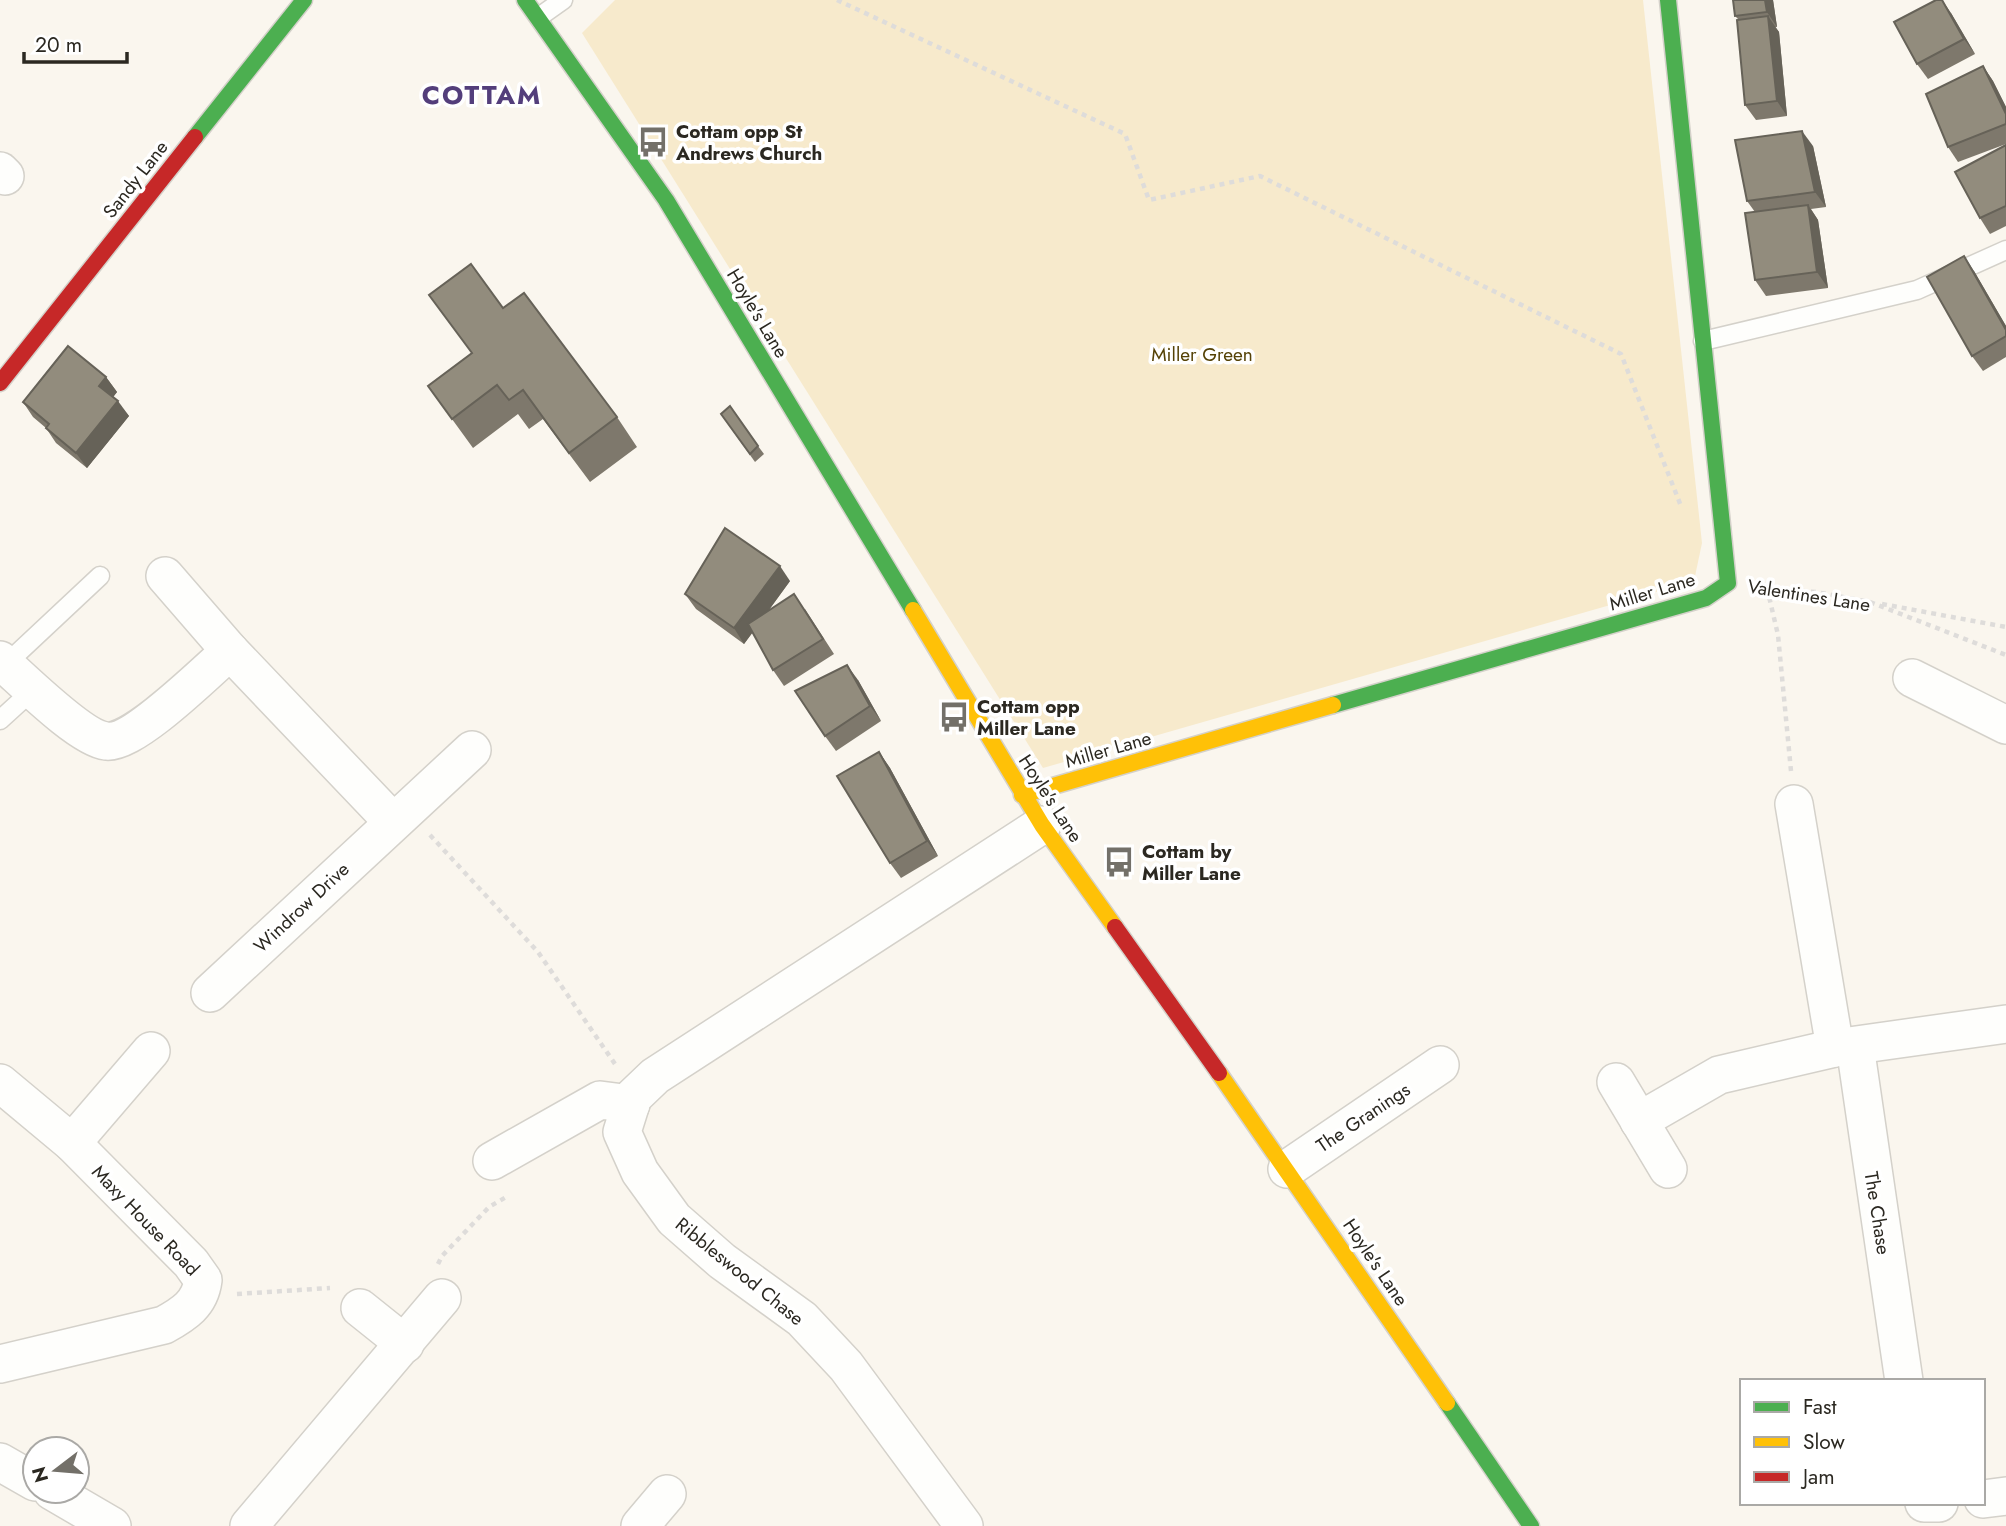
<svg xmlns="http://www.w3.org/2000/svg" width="2006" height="1526" viewBox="0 0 2006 1526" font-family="Jost,sans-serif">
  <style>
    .green { fill: #f7eacc }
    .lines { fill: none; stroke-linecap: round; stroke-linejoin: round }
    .lane-casing { stroke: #d4d1ca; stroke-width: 21 }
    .street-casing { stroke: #d4d1ca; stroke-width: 40 }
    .fast-casing { stroke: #d4d1ca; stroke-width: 19 }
    .slow-casing { stroke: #d4d1ca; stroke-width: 19 }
    .jam-casing { stroke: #d4d1ca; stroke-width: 19 }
    .path { stroke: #dedcda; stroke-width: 4.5; stroke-dasharray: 5 5; stroke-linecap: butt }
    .lane { stroke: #fefefc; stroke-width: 18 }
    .street { stroke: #fefefc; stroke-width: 37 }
    .fast { stroke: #4caf50; stroke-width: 16 }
    .slow { stroke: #ffc107; stroke-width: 16 }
    .jam { stroke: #c62828; stroke-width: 16 }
    .wall { fill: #7e786c }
    .shaded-wall { fill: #666258 }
    .building { fill: #928c7d; stroke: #666258; stroke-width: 2 }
    .labels { text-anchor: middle; stroke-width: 7; stroke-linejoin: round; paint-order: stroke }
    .poi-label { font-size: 19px; font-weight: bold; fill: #2b2821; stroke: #fff; text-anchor: start }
    .street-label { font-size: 19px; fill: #2b2821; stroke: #fff }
    .park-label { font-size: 19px; fill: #554206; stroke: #fff }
    .district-label { font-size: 26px; font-weight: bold; letter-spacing: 2px; fill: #533e7b; stroke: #fff }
  </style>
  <rect width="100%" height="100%" fill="#faf6ee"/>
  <polygon class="green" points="615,0 1643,0 1702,543 1694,581 1043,768 582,33"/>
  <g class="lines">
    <g class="lane-casing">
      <g id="lane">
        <polyline points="539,17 563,0"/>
        <polyline points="1703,341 1917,290 2006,250"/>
        <polyline points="5,665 100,576"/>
        <polyline points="0,720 34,689"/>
      </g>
    </g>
    <g class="street-casing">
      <g id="street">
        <polyline points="0,171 5,176"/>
        <polyline points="165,576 230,651 392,821"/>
        <path d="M 0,660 C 22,679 80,738 106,741 C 133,745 207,671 230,651"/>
        <polyline points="1912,678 2006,725"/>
        <polyline points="1794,804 1835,1048"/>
        <polyline points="210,993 472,750"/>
        <polyline points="1855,1046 1904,1381"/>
        <polyline points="1616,1082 1668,1169"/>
        <path d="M 0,1083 L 72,1143 L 191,1263 L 203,1280 C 200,1304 184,1314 164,1325 L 0,1364"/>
        <polyline points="1639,1121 1719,1075 1835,1048 2006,1024"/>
        <polyline points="72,1143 151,1051"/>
        <polyline points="492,1161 600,1100 631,1104"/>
        <polyline points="1287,1169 1440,1065"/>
        <polyline points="360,1308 405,1344"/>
        <polyline points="0,1462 35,1482"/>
        <polyline points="52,1491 112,1526"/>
        <polyline points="1983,1499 2006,1496"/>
        <polyline points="1924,1503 1939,1503"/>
        <polyline points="249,1526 442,1298"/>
        <polyline points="640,1526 667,1494"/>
        <polyline points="964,1526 846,1366 802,1319 722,1261 674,1219 640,1172 622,1132 633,1097 655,1076 1042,825"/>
      </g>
    </g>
    <g class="fast-casing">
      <g id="fast">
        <polyline points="525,0 666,200 913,610"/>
        <polyline points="195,137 304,0"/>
        <polyline points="1333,705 1706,598 1728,583 1668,0"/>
        <polyline points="1447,1403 1531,1526"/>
      </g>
    </g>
    <g class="slow-casing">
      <g id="slow">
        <polyline points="913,610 1042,825 1115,927"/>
        <polyline points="1022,795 1333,705"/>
        <polyline points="1219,1073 1447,1403"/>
      </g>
    </g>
    <g class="jam-casing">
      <g id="jam">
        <polyline points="0,383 195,137"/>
        <polyline points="1115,927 1219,1073"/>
      </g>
    </g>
    <g class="path">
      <polyline points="837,0 1125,134 1149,200 1260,176 1621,354 1681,506"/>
      <polyline points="1761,588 1816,592 1870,602 2006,655"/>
      <polyline points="1767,588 1778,635 1791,771"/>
      <polyline points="1882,604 2006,627"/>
      <polyline points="430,835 538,952 615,1064"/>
      <polyline points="438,1264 442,1256 489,1207 508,1196"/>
      <polyline points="237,1294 330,1288"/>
    </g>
    <use href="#lane" class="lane"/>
    <use href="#street" class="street"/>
    <use href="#fast" class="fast"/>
    <use href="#slow" class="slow"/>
    <use href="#jam" class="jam"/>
  </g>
  <g class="wall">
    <polygon points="1733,0 1773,0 1777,27 1775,27 1779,32 1787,116 1756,120 1745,105 1739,20 1735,16"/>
    <polygon points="1951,13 1975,54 1928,79 1917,64"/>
    <polygon points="1983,66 1993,81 2006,107 2006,144 1958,162 1948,147"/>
    <polygon points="2006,145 2006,226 1990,234 1980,218"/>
    <polygon points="1813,146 1826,207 1811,209 1818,220 1828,288 1766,296 1755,280 1755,212 1747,201"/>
    <polygon points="1974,271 2006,326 2006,357 1983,371 1972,356"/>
    <polygon points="429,295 503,308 617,417 637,447 590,482 543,419 529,429 518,414 473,448 428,386 472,353"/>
    <polygon points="106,377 117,392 113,397 129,416 87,468 56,443 46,428 33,417 23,402"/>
    <polygon points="721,414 758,446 764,454 755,462"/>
    <polygon points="790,581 769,610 805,609 834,654 784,686 773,670 753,632 744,644 696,609 685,594"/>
    <polygon points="858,680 881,721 836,751 825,736"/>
    <polygon points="879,752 890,768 938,856 901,878 890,863"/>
  </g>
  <g class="shaded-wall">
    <polygon points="1765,0 1773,0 1777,27 1767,12"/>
    <polygon points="1942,0 1951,13 1975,54 1964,39"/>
    <polygon points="1768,16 1779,32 1787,116 1777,101"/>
    <polygon points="1983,66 1993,81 2006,107 2006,114"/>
    <polygon points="1802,131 1813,146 1826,207 1815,192"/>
    <polygon points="1808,205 1818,220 1828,288 1817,272"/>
    <polygon points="1964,256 1974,271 2006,326 2006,330"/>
    <polygon points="106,377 117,392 110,401 99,386"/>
    <polygon points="118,401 129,416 87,468 76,453"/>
    <polygon points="780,566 790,581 744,644 734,628"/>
    <polygon points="847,665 858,680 881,721 870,706"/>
    <polygon points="879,752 890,768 938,856 927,841"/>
  </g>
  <g class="building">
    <polygon points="1733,0 1765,0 1767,12 1735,16"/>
    <polygon points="1936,0 1942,0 1964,39 1917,64 1894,22"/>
    <polygon points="1768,16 1777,101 1745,105 1737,20"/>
    <polygon points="1983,66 2006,114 2006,124 1948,147 1926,94"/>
    <polygon points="1802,131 1815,192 1747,201 1735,140"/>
    <polygon points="2006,145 2006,206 1980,218 1955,172"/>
    <polygon points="1808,205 1817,272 1755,280 1745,213"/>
    <polygon points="1964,256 2006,330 2006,336 1972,356 1927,277"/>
    <polygon points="471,264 503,308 524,293 617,417 569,453 523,390 509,400 497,385 452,419 428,386 472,353 429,295"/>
    <polygon points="68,346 106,377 99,386 118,401 76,453 46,428 49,424 23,402"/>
    <polygon points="730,406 758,446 750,454 721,414"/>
    <polygon points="725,528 780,566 734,628 685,594"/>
    <polygon points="794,594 823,639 773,670 748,624"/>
    <polygon points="847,665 870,706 825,736 795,691"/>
    <polygon points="879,752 927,841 890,863 837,776"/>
  </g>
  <defs>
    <g id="bus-bare" transform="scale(2.415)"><path d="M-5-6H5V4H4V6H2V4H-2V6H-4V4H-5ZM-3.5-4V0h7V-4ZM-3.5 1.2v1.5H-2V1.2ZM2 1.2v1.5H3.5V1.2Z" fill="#737069" stroke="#fff" stroke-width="2.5" paint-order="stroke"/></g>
  </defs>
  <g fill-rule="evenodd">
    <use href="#bus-bare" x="653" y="142"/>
    <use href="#bus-bare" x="954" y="717"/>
    <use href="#bus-bare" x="1119" y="862"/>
  </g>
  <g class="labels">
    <g class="poi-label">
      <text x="676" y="138">Cottam opp St<tspan x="676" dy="22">Andrews Church</tspan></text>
      <text x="977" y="713">Cottam opp<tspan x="977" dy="22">Miller Lane</tspan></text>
      <text x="1142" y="858">Cottam by<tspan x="1142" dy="22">Miller Lane</tspan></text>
    </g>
    <g class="street-label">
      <text transform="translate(135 179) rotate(-52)" y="7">Sandy Lane</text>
      <text transform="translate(758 313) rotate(59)" y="7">Hoyle's Lane</text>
      <text transform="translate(1652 591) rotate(-17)" y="7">Miller Lane</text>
      <text transform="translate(1809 595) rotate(9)" y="7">Valentines Lane</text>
      <text transform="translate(1108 749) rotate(-16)" y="7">Miller Lane</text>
      <text transform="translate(1051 798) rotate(57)" y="7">Hoyle's Lane</text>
      <text transform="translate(301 907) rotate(-43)" y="7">Windrow Drive</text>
      <text transform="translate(1363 1117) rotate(-34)" y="7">The Granings</text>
      <text transform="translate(1878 1213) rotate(81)" y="7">The Chase</text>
      <text transform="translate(146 1220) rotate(46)" y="7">Maxy House Road</text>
      <text transform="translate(1376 1262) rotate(56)" y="7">Hoyle's Lane</text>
      <text transform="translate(740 1271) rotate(39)" y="7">Ribbleswood Chase</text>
    </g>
    <g class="park-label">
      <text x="1202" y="361">Miller Green</text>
    </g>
    <g class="district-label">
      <text x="482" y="104">COTTAM</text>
    </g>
  </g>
  <rect x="1740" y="1379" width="245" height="126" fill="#ffffff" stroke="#aaa9a6" stroke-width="2"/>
  <rect x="1754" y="1402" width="35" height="10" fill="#4caf50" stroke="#aaa9a6" stroke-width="2"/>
  <text x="1803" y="1414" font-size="21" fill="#2b2821">Fast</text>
  <rect x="1754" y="1437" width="35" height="10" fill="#ffc107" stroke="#aaa9a6" stroke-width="2"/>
  <text x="1803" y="1449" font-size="21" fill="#2b2821">Slow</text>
  <rect x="1754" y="1472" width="35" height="10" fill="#c62828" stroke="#aaa9a6" stroke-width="2"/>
  <text x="1803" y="1484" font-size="21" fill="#2b2821">Jam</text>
  <g transform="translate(56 1470) rotate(254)"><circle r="33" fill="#ffffff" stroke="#aaa9a6" stroke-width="2"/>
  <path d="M0-5L12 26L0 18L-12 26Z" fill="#737069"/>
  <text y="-10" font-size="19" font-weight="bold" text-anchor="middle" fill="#2b2821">N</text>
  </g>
  <path d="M24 52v10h103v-10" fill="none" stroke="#2b2821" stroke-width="3.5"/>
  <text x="35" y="52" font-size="21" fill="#2b2821" stroke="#ffffff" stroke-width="5" paint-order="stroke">20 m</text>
</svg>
